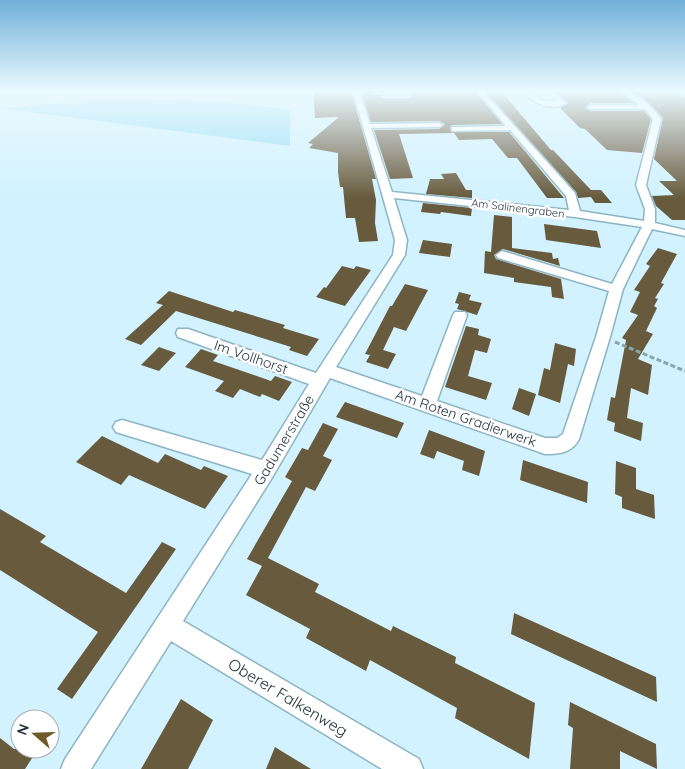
<svg xmlns="http://www.w3.org/2000/svg" width="685" height="769" viewBox="0 0 685 769" font-family="Quicksand,sans-serif">
  <style>
    .green { fill: #97ddf7 }
    .building { fill: #675a3d }
    .lines { fill: none; stroke-linecap: round; stroke-linejoin: round }
    .minor-casing { stroke: #8db4c3; stroke-width: 3 }
    .path { stroke: #8aa4ae; stroke-width: 3; stroke-dasharray: 5 2.5; stroke-linecap: butt }
    .minor { fill: #fff; fill-rule: evenodd }
    .labels { text-anchor: middle; stroke-width: 5; stroke-linejoin: round; paint-order: stroke }
    .far-street-label { font-size: 11px; fill: #233339; stroke: #fff }
    .street-label { font-size: 14px; fill: #233339; stroke: #fff }
    .near-street-label { font-size: 16px; fill: #233339; stroke: #fff }
  </style>
  <rect width="100%" height="100%" fill="#d1f2fe"/>
  <polygon class="green" points="89,99 222,101 290,110 290,146 0,108 58,103 76,105"/>
  <g class="building">
    <polygon points="313,91 351,91 376,179 372,179 376,200 375,223 378,241 359,242 355,218 346,218 343,187 340,187 338,172 338,153 309,148 313,144 308,143 339,117 315,118"/>
    <polygon points="361,91 372,91 372,95 382,95 382,98 410,98 408,91 475,91 502,124 452,125 450,127 451,132 509,132 564,198 547,198 517,158 508,158 492,139 459,140 454,133 399,134 413,178 390,179 374,130 439,129 445,124 439,121 371,122"/>
    <polygon points="485,91 501,91 551,150 553,150 591,190 601,190 612,203 595,203 591,197 578,198 576,192"/>
    <polygon points="556,91 619,91 634,103 591,103 585,108 591,111 644,111 651,119 642,153 607,150 585,129 580,128 560,108 568,103"/>
    <polygon points="630,91 675,91 685,97 685,220 672,220 656,206 652,196 674,195 659,181 677,181 654,159 663,118 644,99"/>
    <polygon points="456,173 466,190 472,190 472,198 426,194 430,179 444,179 441,174"/>
    <polygon points="423,203 472,208 471,216 441,212 440,214 421,212"/>
    <polygon points="494,215 512,217 512,248 552,253 553,259 558,258 560,266 503,249 494,255 496,259 561,279 564,299 552,297 551,287 514,282 514,278 484,273 485,251 491,252"/>
    <polygon points="544,224 597,231 601,248 546,240"/>
    <polygon points="423,240 452,244 450,257 419,253"/>
    <polygon points="658,248 677,254 661,283 664,284 655,298 658,299 654,306 657,308 646,331 653,334 638,359 652,365 648,395 631,388 627,418 643,423 641,441 614,431 615,423 607,420 611,397 615,398 626,340 622,338 638,315 630,312 640,292 634,290 650,266 646,264"/>
    <polygon points="342,266 354,269 356,266 371,270 345,306 316,297 324,287 326,288"/>
    <polygon points="405,284 428,290 406,331 394,327 383,350 396,354 388,369 366,362 370,355 365,354 390,306 392,306"/>
    <polygon points="169,291 233,312 235,310 285,325 283,328 319,339 307,356 289,350 291,347 176,311 141,345 125,339 163,305 156,303"/>
    <polygon points="459,292 471,295 469,300 482,303 477,315 457,309 459,304 455,303"/>
    <polygon points="466,326 479,329 478,335 491,339 487,353 475,350 468,376 492,383 486,400 445,387"/>
    <polygon points="555,343 576,349 574,366 568,364 560,403 538,395 544,368 550,370"/>
    <polygon points="159,347 176,353 159,371 141,365"/>
    <polygon points="201,349 218,355 213,361 251,374 271,381 275,376 292,382 279,401 262,394 260,397 240,389 233,398 215,391 224,381 185,367"/>
    <polygon points="519,388 536,394 529,416 512,409"/>
    <polygon points="345,402 404,423 397,438 336,417"/>
    <polygon points="323,423 338,429 323,456 332,460 315,491 306,487 268,558 319,584 315,592 391,631 393,626 456,657 455,663 535,703 529,759 455,718 457,708 370,660 366,671 306,638 310,629 246,595 262,566 247,559 292,481 285,477 302,448 308,450"/>
    <polygon points="429,430 485,451 479,476 462,470 464,461 437,451 434,459 420,454"/>
    <polygon points="102,436 158,463 165,454 201,470 204,466 228,476 205,509 129,475 121,485 76,462"/>
    <polygon points="523,460 588,482 587,503 520,480"/>
    <polygon points="616,461 636,468 636,489 654,495 655,519 622,508 622,497 615,494"/>
    <polygon points="0,509 46,536 40,542 126,593 162,542 176,549 72,699 57,689 98,632 0,570"/>
    <polygon points="514,613 656,677 657,702 511,634"/>
    <polygon points="181,699 213,720 188,769 141,769"/>
    <polygon points="570,702 656,744 657,769 620,751 620,769 570,769 573,728 568,725"/>
    <polygon points="0,738 14,749 38,749 25,769 0,769"/>
    <polygon points="275,747 283,752 311,769 266,769"/>
  </g>
  <g class="lines">
    <g class="minor-casing">
      <g id="minor">
        <path d="M 353,91 L 359,91 L 370,124 L 439,123 L 443,125 L 439,127 L 371,128 L 392,192 L 569,210 L 566,196 L 510,130 L 452,131 L 452,127 L 455,127 L 506,126 L 477,91 L 483,91 L 575,193 L 580,211 L 644,221 L 645,209 L 636,185 L 653,119 L 645,109 L 591,109 L 587,107 L 591,105 L 639,105 L 621,91 C 635,90 653,107 661,119 L 646,185 L 655,209 L 655,223 L 685,230 L 685,236 L 652,229 L 623,289 L 610,337 L 579,439 C 572,453 559,454 545,454 L 330,378 L 273,476 L 183,621 L 419,759 L 423,769 L 382,769 L 171,641 L 91,769 L 61,769 L 65,759 L 252,474 L 116,432 L 113,427 L 116,422 L 122,420 L 262,460 L 309,384 L 178,337 L 176,333 L 178,329 L 188,329 L 316,373 L 393,255 L 395,240 ZM 394,198 L 575,217 L 642,227 L 612,284 L 502,251 L 496,255 L 498,258 L 609,291 L 596,337 L 563,434 L 557,438 L 545,438 L 437,401 L 467,315 L 465,312 L 455,312 L 453,315 L 422,396 L 336,367 L 405,255 L 407,240 Z"/>
        <path d="M 523,91 L 530,91 L 543,101 L 556,101 L 547,91 L 554,91 L 566,103 C 552,112 531,103 523,91 Z"/>
      </g>
    </g>
    <polyline class="path" points="615,342 685,371"/>
    <use href="#minor" class="minor"/>
  </g>
  <linearGradient id="sky" x2="0" y2="1"><stop stop-color="#71b0d9"/><stop offset="0.46" stop-color="#eaf9ff"/><stop offset="1" stop-color="#eaf9ff" stop-opacity="0"/></linearGradient>
  <rect width="685" height="198" fill="url(#sky)"/>
  <g class="labels">
    <g class="far-street-label">
      <text transform="translate(518 208) rotate(7)" y="4">Am Salinengraben</text>
    </g>
    <g class="street-label">
      <text transform="translate(251 357) rotate(19)" y="5">Im Vollhorst</text>
      <text transform="translate(466 418) rotate(19)" y="5">Am Roten Gradierwerk</text>
      <text transform="translate(284 440) rotate(-59)" y="5">Gadumerstraße</text>
    </g>
    <g class="near-street-label">
      <text transform="translate(288 697) rotate(31)" y="6">Oberer Falkenweg</text>
    </g>
  </g>
  <g transform="translate(35 734) rotate(290)"><circle r="24" fill="#ffffff" stroke="#a7adb0"/>
  <path d="M0-4L9 19L0 12L-9 19Z" fill="#6f5b29"/>
  <text y="-8" font-size="14" font-weight="bold" text-anchor="middle" fill="#233339">N</text>
  </g>
</svg>
